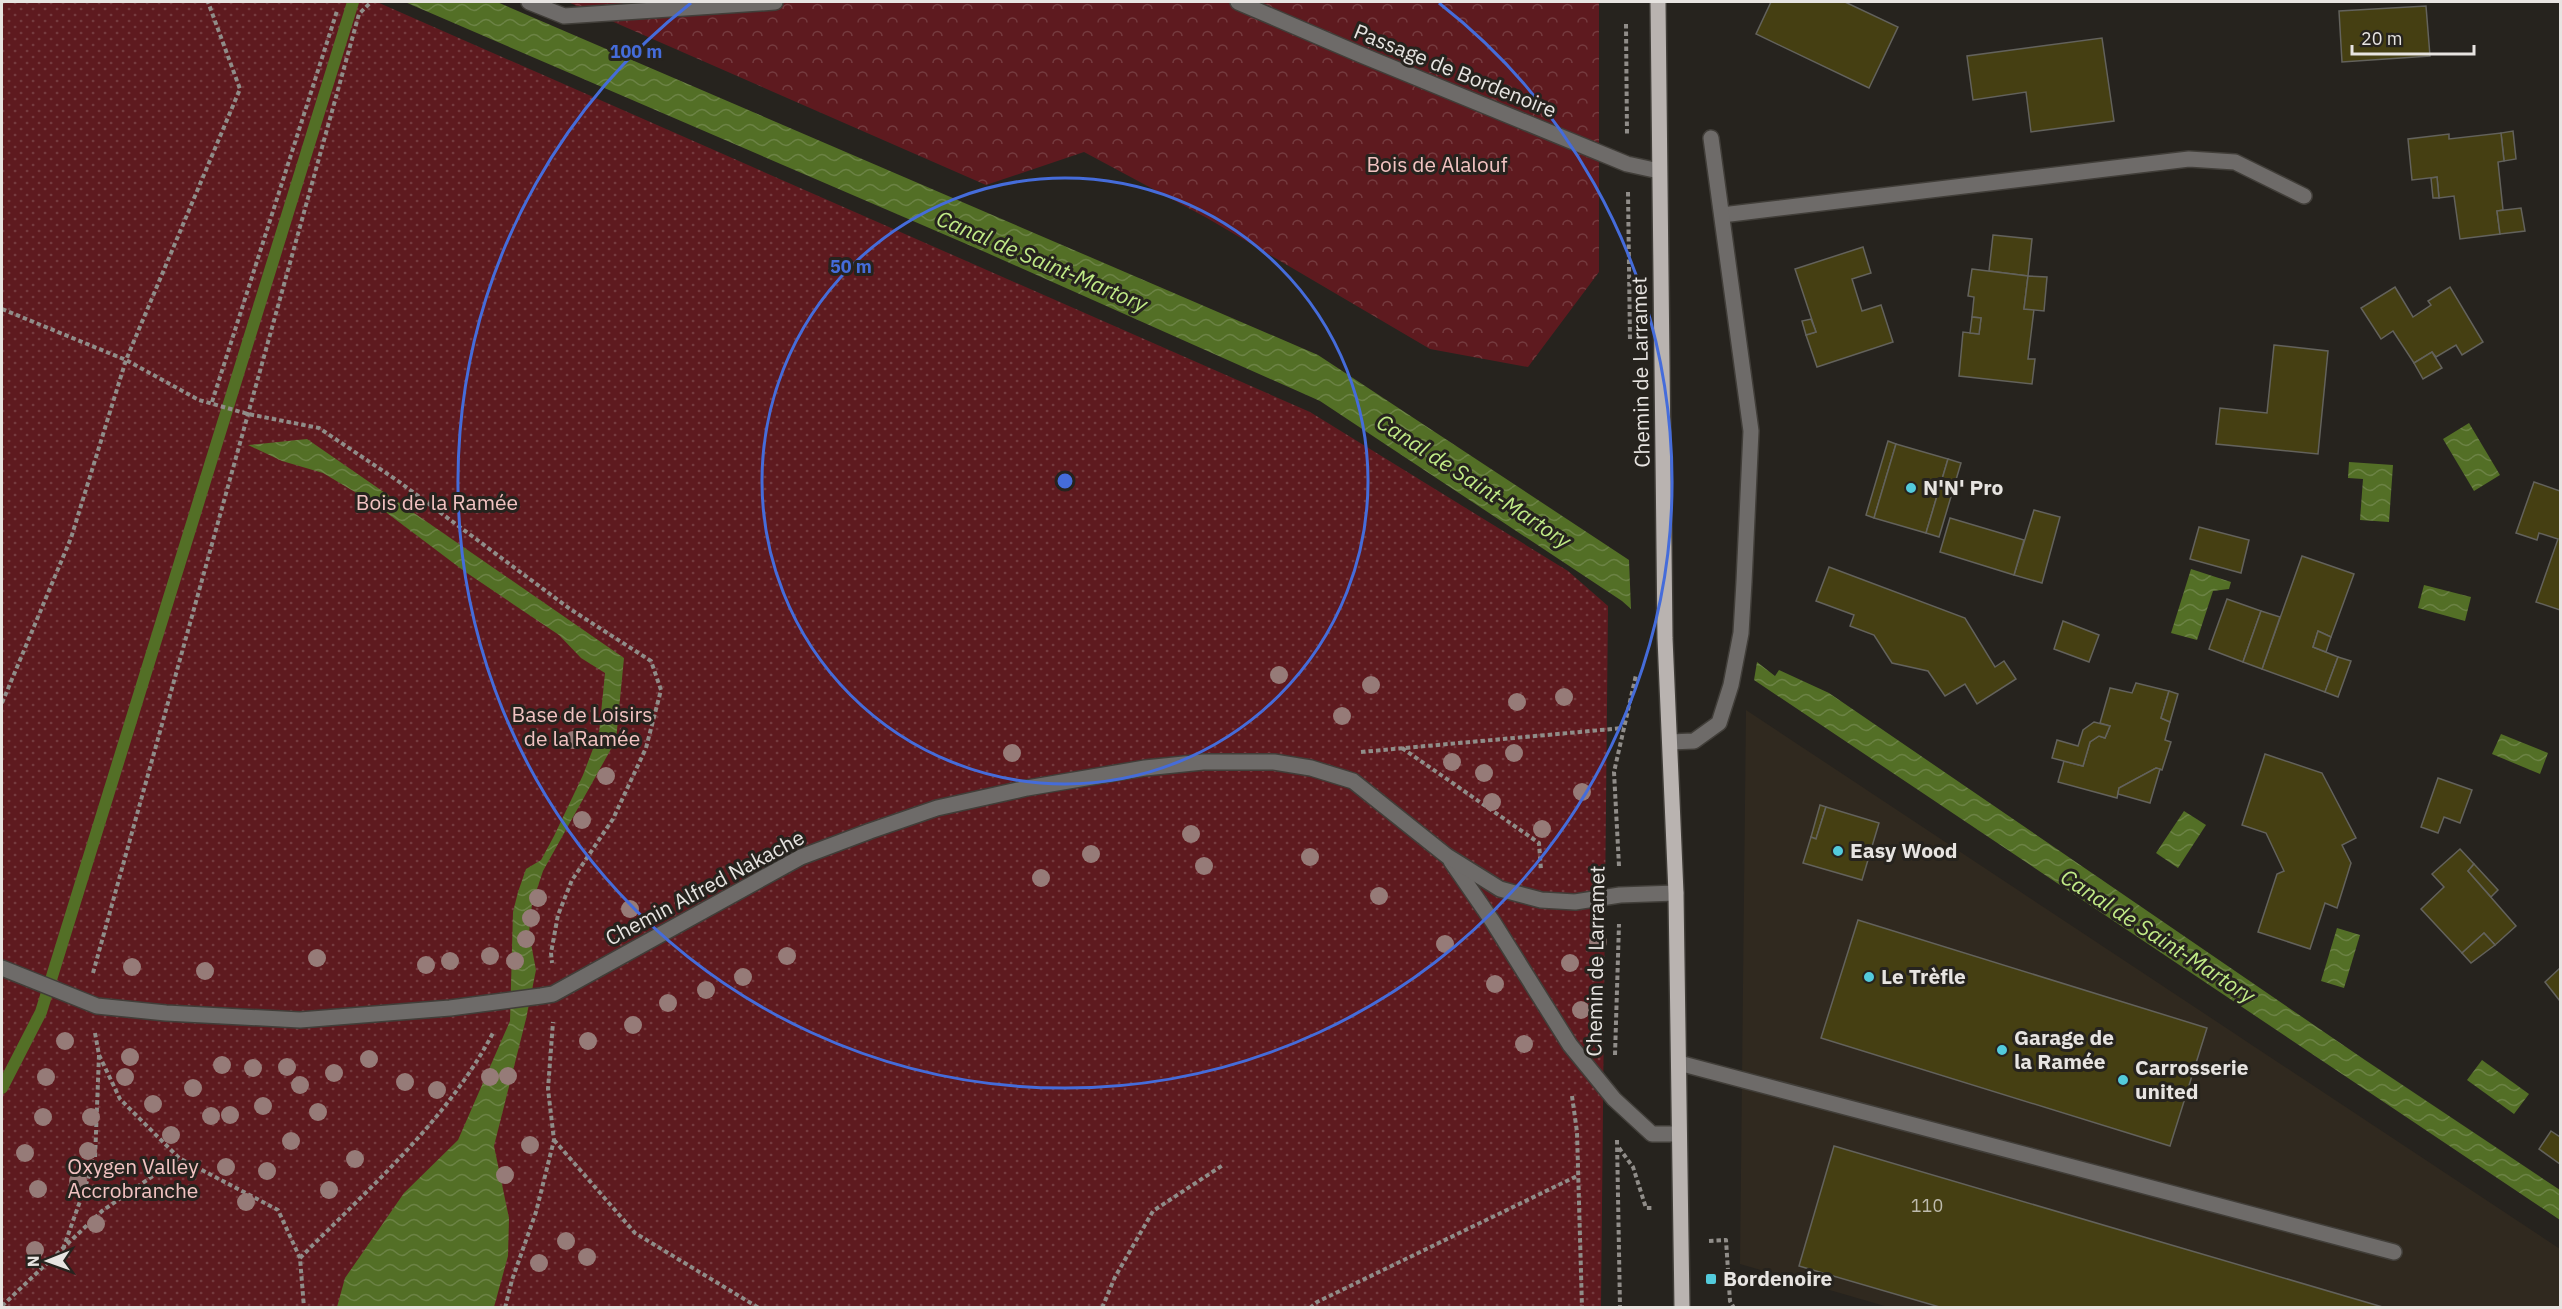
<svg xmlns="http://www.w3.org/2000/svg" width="2562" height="1309" viewBox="0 0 2562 1309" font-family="'IBM Plex Sans',sans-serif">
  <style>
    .built { fill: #30291f }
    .forest { fill: url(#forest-crowns) }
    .park { fill: url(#park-dots) }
    .water { fill: url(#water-waves) }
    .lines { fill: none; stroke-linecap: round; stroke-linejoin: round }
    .stream { stroke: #536f26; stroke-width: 12 }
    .building { fill: #453f12; stroke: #63625c; stroke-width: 1.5 }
    .minor-casing { stroke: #413e39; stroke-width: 18 }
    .major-casing { stroke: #413e39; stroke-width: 18 }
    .path { stroke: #908d89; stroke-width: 4; stroke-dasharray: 4.5 3; stroke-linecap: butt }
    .minor { stroke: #6e6b69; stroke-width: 15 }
    .major { stroke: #b9b3b0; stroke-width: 15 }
    .tree { fill: #967b78 }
    .ring { fill: none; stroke: #456cda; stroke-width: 3 }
    .poi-dot { fill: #53cbdc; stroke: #26231e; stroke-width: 2 }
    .labels { text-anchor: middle; stroke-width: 6; stroke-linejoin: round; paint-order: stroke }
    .number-label { font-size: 18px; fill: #bebbad }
    .street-label { font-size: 21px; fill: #e7e4e1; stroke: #26231e }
    .park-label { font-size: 21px; fill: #f2c3c2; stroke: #26231e }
    .poi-label { font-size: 21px; font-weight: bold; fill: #e7e4e1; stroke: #26231e; text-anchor: start }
    .water-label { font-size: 22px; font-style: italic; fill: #c1eb87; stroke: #26231e }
    .centre { fill: #456cda; stroke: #26231e; stroke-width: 3 }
    .ring-label { font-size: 18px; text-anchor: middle; font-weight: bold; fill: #456cda; stroke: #26231e; stroke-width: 6; stroke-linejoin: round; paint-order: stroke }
  </style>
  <defs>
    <pattern id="forest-crowns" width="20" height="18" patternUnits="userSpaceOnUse" patternTransform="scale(1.5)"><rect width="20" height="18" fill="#5e1a1f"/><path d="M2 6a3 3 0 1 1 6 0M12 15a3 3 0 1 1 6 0" fill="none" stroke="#753b3f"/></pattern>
    <pattern id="park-dots" width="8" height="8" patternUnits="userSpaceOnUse" patternTransform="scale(1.5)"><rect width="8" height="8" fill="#5e1a1f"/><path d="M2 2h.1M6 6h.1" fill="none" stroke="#753b3f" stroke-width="1.8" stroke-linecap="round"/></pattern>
    <pattern id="water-waves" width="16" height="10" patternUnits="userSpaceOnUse" patternTransform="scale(1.5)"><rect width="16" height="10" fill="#536f26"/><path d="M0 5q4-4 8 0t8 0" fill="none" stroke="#6c8345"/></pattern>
  </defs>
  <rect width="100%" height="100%" fill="#26231e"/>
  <polygon class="built" points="1746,710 2560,1249 2560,1307 1888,1307 1740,1264"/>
  <polygon class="forest" points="568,2 1599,2 1599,272 1528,367 1430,349 1207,218 1084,152 986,185"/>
  <polygon class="park" points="2,2 377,2 1310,412 1568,571 1608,606 1601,1307 2,1308"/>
  <g class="water">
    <polygon points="405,2 497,2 1318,355 1629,560 1631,609 1622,601 1320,401 985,252"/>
    <polygon points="2469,423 2500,475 2474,491 2443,439"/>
    <polygon points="307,439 624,658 616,740 543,871 532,904 529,933 536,970 526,1019 494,1146 509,1218 508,1256 494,1307 337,1307 345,1278 404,1193 458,1140 510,1021 513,912 518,892 526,869 541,860 554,836 583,775 599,733 605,673 581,658 559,635 464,571 375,504 323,473 282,461 248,445"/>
    <polygon points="2349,462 2393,465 2389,522 2360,520 2363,479 2348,478"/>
    <polygon points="2191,569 2231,582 2229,589 2213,591 2197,640 2171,633"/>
    <polygon points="2424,585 2471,597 2465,621 2418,608"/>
    <polygon points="1757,662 1775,676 1779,670 1829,693 2365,1060 2560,1190 2560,1220 1754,680"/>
    <polygon points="2501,734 2548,753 2540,774 2492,754"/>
    <polygon points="2184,811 2206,825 2178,868 2156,853"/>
    <polygon points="2337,928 2360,935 2344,988 2321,981"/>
    <polygon points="2482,1060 2529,1094 2514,1114 2467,1080"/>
  </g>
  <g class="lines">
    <polyline class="stream" points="2,1088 41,1012 353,2"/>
  </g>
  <g class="building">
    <polygon points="1771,2 1845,2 1898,27 1869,88 1756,34"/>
    <polygon points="2426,6 2430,56 2342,62 2339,11"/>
    <polygon points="2102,38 2114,121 2031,132 2026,92 1973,100 1967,56"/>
    <polygon points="2513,131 2516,159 2504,161 2501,133"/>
    <polygon points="2501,133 2504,161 2498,162 2503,210 2497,211 2500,234 2460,239 2454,196 2439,198 2437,177 2412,180 2408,139 2449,134 2449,139"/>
    <polygon points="2437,177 2439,198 2433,198 2431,178"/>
    <polygon points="2521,208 2525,231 2500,234 2497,211"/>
    <polygon points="1993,235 2032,239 2028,276 1989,271"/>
    <polygon points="1863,247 1871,273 1852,279 1862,311 1881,305 1893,342 1817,367 1806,335 1816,332 1795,269"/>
    <polygon points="1972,269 2028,276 2024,309 2034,309 2028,359 2035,359 2032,384 1959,376 1963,332 1979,334 1981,318 1972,317 1974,297 1968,296"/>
    <polygon points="2028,276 2047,277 2044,311 2024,309"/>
    <polygon points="2395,287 2413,317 2431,305 2428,301 2450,287 2483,342 2462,355 2456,345 2436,357 2432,352 2414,363 2393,331 2381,339 2361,308"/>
    <polygon points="1972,317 1981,318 1979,334 1970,333"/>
    <polygon points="1811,319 1816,332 1806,335 1802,321"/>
    <polygon points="2274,345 2328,351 2318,454 2216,444 2220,408 2267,413"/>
    <polygon points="2432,352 2442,368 2423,379 2414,363"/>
    <polygon points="1888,441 1896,444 1874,518 1866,515"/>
    <polygon points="1896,444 1948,459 1926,533 1874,518"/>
    <polygon points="1948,459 1961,463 1939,537 1926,533"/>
    <polygon points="2534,482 2560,491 2560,610 2536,602 2558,539 2539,533 2537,540 2516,533"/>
    <polygon points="2034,510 2060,517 2042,583 2014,575"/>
    <polygon points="1950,518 2024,540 2014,575 1940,552"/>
    <polygon points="2199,527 2249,540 2241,573 2190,559"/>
    <polygon points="2302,556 2354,574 2331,637 2318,631 2313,647 2338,657 2325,692 2262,669"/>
    <polygon points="1829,567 1965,618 1995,667 2004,661 2016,679 1977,704 1965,684 1945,696 1928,671 1892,663 1874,635 1850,626 1854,615 1816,601"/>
    <polygon points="2227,599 2261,611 2243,662 2209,649"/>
    <polygon points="2261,611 2280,617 2262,669 2243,662"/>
    <polygon points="2063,621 2099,635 2089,662 2054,649"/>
    <polygon points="2318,631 2331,637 2326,652 2313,647"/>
    <polygon points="2338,657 2351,661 2338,697 2325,692"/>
    <polygon points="2136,683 2169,691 2161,718 2170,722 2165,740 2171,742 2162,770 2156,768 2119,788 2117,798 2058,782 2064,761 2083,766 2090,742 2099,736 2105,738 2110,726 2100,723 2110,688 2132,693"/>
    <polygon points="2169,691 2178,694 2170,722 2161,718"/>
    <polygon points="2094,722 2110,726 2105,738 2099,736 2090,742 2083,766 2052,758 2057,740 2078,746 2083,730"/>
    <polygon points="2265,754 2322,773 2356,838 2342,845 2351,863 2337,908 2325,903 2310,949 2258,932 2277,874 2284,871 2266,833 2242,825"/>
    <polygon points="2156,768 2160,769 2150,803 2118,794 2119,788"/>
    <polygon points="2438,778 2472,790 2460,823 2444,817 2438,833 2421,827"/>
    <polygon points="1820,805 1826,807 1816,839 1811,837"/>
    <polygon points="1826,807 1879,823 1862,880 1803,863 1811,837 1816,839"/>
    <polygon points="2460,849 2474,864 2468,871 2516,926 2495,945 2484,933 2462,953 2421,909 2444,887 2432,874"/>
    <polygon points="2474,864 2498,890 2491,897 2468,871"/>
    <polygon points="1858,920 2207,1028 2170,1146 1821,1038"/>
    <polygon points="2484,933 2495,945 2471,963 2462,953"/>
    <polygon points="2560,968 2560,1001 2545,982"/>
    <polygon points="2551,1131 2560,1137 2560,1164 2539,1149"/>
    <polygon points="1834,1146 2386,1308 1943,1308 1799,1266"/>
  </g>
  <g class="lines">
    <g class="minor-casing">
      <g id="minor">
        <polyline points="529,2 564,16 775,2"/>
        <polyline points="1238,2 1359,54 1627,164 1659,171"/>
        <polyline points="1722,215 2189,159 2235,162 2304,196"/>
        <polyline points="1670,742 1694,741 1719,723 1731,685 1741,633 1744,582 1751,431 1711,138"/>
        <polyline points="1451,861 1493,922 1570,1045 1614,1099 1652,1134 1679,1134"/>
        <polyline points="2,968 97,1006 166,1013 300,1020 450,1008 541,996 553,994 801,857 870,831 937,808 1027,788 1145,768 1203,762 1274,762 1311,768 1353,781 1447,856 1500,889 1541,900 1575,902 1620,895 1676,893"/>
        <polyline points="1679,1063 2394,1252"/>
      </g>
    </g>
    <g class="major-casing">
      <polyline id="major" points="1658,2 1665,638 1676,893 1682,1308"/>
    </g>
    <g class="path">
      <polyline points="1626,24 1627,134"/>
      <polyline points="1628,192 1630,341"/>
      <polyline points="2,309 126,360 199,400 248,414 319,428 398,481 570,609 651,661 661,690 646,748 613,819 572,880 558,915 551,953 552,963"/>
      <polyline points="212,402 337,11"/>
      <polyline points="2,703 71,538 126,360 240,89 208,2"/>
      <polyline points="1402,748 1539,843 1541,870"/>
      <polyline points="1361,752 1623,728"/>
      <polyline points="1619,866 1614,772 1636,675"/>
      <polyline points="93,973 359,14 371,2"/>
      <polyline points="95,1033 99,1055 120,1099 179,1158 278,1210 300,1258 304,1308"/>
      <polyline points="1615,1055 1619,924"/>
      <polyline points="1572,1096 1577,1132 1582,1308"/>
      <polyline points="554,1140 635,1233 759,1308"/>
      <polyline points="1617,1140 1620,1308"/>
      <polyline points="1619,1148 1633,1167 1646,1208 1653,1208"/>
      <polyline points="1709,1241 1726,1240 1730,1301 1734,1308"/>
      <polyline points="63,1249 95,1159 99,1055"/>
      <path d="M 300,1258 C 369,1188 448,1120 494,1031"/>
      <polyline points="2,1306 102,1211 179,1158"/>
      <polyline points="505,1308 512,1280 536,1212 554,1140 548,1089 553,1022"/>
      <polyline points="1102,1308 1115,1277 1153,1211 1223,1165"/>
      <polyline points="1310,1308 1317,1302 1577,1176"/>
    </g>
    <use href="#minor" class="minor"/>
    <use href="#major" class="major"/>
  </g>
  <g class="tree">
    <circle cx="1279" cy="675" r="9"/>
    <circle cx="1371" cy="685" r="9"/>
    <circle cx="1564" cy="697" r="9"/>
    <circle cx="1517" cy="702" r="9"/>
    <circle cx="1342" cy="716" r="9"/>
    <circle cx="573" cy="740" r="9"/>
    <circle cx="1012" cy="753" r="9"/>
    <circle cx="1514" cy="753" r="9"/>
    <circle cx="1452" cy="762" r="9"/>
    <circle cx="1484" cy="773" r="9"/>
    <circle cx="606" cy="776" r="9"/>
    <circle cx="1582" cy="792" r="9"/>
    <circle cx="1492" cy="802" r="9"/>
    <circle cx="582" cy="820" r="9"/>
    <circle cx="1542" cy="829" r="9"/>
    <circle cx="1191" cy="834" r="9"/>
    <circle cx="1091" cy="854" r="9"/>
    <circle cx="1310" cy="857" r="9"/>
    <circle cx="1204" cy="866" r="9"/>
    <circle cx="1041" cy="878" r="9"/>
    <circle cx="1379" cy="896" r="9"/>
    <circle cx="538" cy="898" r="9"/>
    <circle cx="630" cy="909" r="9"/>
    <circle cx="531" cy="918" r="9"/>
    <circle cx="526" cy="939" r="9"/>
    <circle cx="1598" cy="942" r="9"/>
    <circle cx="1445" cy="944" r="9"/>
    <circle cx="490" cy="956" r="9"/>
    <circle cx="787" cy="956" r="9"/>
    <circle cx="317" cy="958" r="9"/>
    <circle cx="450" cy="961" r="9"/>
    <circle cx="515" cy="961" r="9"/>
    <circle cx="1570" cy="963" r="9"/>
    <circle cx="426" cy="965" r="9"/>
    <circle cx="132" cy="967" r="9"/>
    <circle cx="205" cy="971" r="9"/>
    <circle cx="743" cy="977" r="9"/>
    <circle cx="1495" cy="984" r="9"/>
    <circle cx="706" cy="990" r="9"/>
    <circle cx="668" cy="1003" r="9"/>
    <circle cx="1581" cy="1010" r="9"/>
    <circle cx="633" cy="1025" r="9"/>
    <circle cx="65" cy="1041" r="9"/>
    <circle cx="588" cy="1041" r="9"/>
    <circle cx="1524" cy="1044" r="9"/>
    <circle cx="130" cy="1057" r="9"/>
    <circle cx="369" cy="1059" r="9"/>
    <circle cx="222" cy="1065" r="9"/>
    <circle cx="287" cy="1067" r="9"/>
    <circle cx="253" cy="1068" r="9"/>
    <circle cx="334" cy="1073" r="9"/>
    <circle cx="508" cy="1076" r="9"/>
    <circle cx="46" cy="1077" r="9"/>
    <circle cx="125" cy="1077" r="9"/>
    <circle cx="490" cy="1077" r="9"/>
    <circle cx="405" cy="1082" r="9"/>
    <circle cx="300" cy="1085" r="9"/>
    <circle cx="193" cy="1088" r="9"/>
    <circle cx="437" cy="1090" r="9"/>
    <circle cx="153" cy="1104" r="9"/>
    <circle cx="263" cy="1106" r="9"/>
    <circle cx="318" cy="1112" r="9"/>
    <circle cx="230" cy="1115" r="9"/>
    <circle cx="211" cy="1116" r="9"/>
    <circle cx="43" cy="1117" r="9"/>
    <circle cx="91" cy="1117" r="9"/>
    <circle cx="171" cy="1135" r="9"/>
    <circle cx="291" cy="1141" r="9"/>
    <circle cx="530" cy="1145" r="9"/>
    <circle cx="88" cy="1151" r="9"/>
    <circle cx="25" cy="1153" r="9"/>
    <circle cx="355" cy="1159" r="9"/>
    <circle cx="226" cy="1167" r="9"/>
    <circle cx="267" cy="1171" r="9"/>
    <circle cx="505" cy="1175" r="9"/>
    <circle cx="78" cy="1181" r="9"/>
    <circle cx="38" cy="1189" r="9"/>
    <circle cx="329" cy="1190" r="9"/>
    <circle cx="246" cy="1202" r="9"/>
    <circle cx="96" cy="1224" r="9"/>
    <circle cx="566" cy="1241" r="9"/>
    <circle cx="35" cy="1250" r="9"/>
    <circle cx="587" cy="1257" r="9"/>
    <circle cx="539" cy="1263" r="9"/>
  </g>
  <g class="ring">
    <circle cx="1065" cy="481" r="303"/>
    <path d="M1439 3A607 607 0 1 1 691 3"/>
  </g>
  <g class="poi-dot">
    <circle cx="1911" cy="488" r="6"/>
    <circle cx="1838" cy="851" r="6"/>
    <circle cx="1869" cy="977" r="6"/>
    <circle cx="2002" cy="1050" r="6"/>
    <circle cx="2123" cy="1080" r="6"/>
    <rect x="1705" y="1273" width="12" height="12" rx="3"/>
  </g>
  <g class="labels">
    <g class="number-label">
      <text x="1927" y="1212">110</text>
    </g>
    <g class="street-label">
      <text transform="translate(1455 71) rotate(22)" y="7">Passage de Bordenoire</text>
      <text transform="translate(1641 372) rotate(-91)" y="7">Chemin de Larramet</text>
      <text transform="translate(705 888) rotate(-28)" y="7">Chemin Alfred Nakache</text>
      <text transform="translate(1596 961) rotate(-89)" y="7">Chemin de Larramet</text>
    </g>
    <g class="park-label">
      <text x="1437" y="172">Bois de Alalouf</text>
      <text x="437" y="510">Bois de la Ramée</text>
      <text x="582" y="722">Base de Loisirs<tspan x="582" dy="24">de la Ramée</tspan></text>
      <text x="133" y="1174">Oxygen Valley<tspan x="133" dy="24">Accrobranche</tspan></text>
    </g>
    <g class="poi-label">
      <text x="1923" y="495">N'N' Pro</text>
      <text x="1850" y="858">Easy Wood</text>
      <text x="1881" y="984">Le Trèfle</text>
      <text x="2014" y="1045">Garage de<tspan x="2014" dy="24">la Ramée</tspan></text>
      <text x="2135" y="1075">Carrosserie<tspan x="2135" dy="24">united</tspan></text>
      <text x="1723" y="1286">Bordenoire</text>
    </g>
    <g class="water-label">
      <text transform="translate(1042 261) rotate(23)" y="8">Canal de Saint-Martory</text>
      <text transform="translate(1474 481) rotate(33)" y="8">Canal de Saint-Martory</text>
      <text transform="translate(2158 936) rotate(33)" y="8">Canal de Saint-Martory</text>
    </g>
  </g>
  <circle cx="1065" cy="481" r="9" class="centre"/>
  <g class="ring-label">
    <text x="636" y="58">100 m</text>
    <text x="851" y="273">50 m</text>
  </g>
  <rect width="2562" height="1309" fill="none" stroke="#e7e4e1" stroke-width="6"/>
  <g transform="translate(48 1261) rotate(269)" stroke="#26231e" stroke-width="4.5" paint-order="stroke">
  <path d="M0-4.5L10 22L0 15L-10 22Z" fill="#e7e4e1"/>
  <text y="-9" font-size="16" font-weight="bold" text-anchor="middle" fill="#e7e4e1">N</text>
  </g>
  <path d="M2352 45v9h122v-9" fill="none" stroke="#e7e4e1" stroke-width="3"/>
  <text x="2361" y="45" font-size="18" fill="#e7e4e1" stroke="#26231e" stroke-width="4.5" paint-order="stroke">20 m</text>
</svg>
